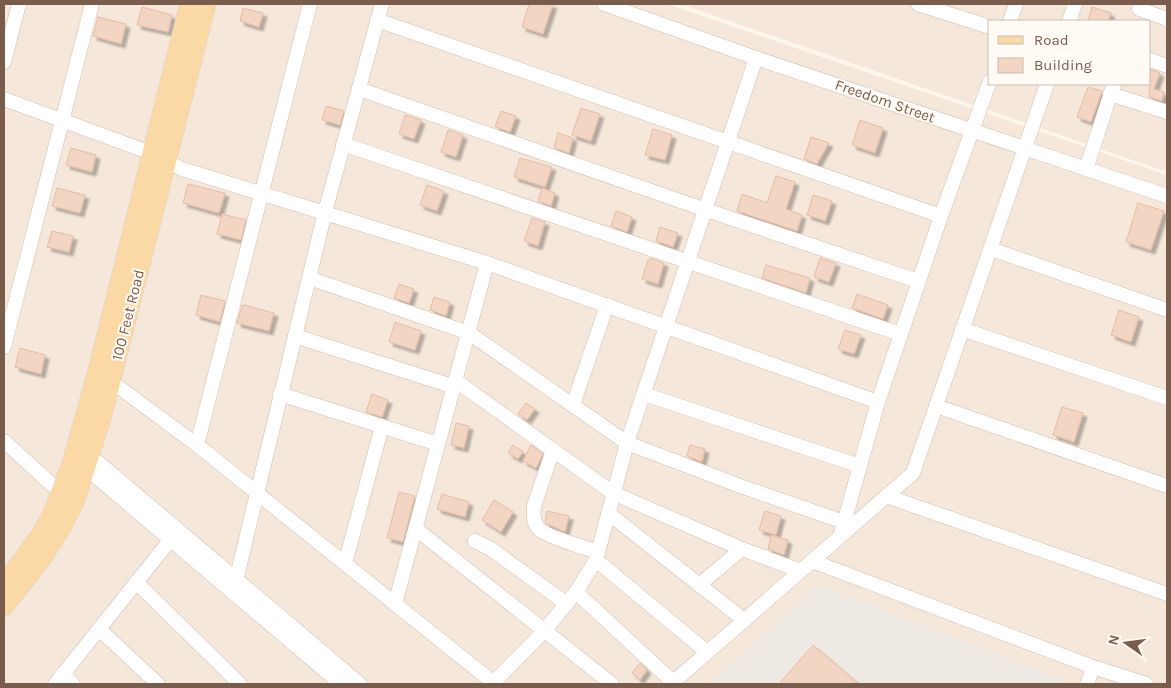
<svg xmlns="http://www.w3.org/2000/svg" width="1171" height="688" viewBox="0 0 1171 688" font-family="Karla,sans-serif">
  <style>
    .residential { fill: #f5e8da; fill-rule: evenodd }
    .industrial { fill: #efe9e4 }
    .building { fill: #f3d5c3; stroke: #e6bba3; filter: url(#shadow) }
    .lines { fill: none; stroke-linecap: round; stroke-linejoin: round }
    .minor-casing { stroke: #d1beb0; stroke-width: 15 }
    .major-casing { stroke: #dad1cd; stroke-width: 19 }
    .minor { stroke: #fff; stroke-width: 14 }
    .major { stroke: #fbd9a5; stroke-width: 18 }
    .labels { text-anchor: middle; stroke-width: 4; stroke-linejoin: round; paint-order: stroke }
    .street-label { font-size: 15px; fill: #7a5c4d; stroke: #fffaf3 }
  </style>
  <defs>
    <filter id="shadow"><feDropShadow dx="4" dy="4" stdDeviation="1" flood-color="#0004"/></filter>
  </defs>
  <rect width="100%" height="100%" fill="#fdf6ec"/>
  <g class="residential">
    <polygon points="4,4 667,4 1167,175 1167,684 1064,684 1065,682 819,586 708,684 4,684"/>
    <path d="M 681,4 L 1167,4 L 1167,172 ZM 990,21 L 1150,21 L 1150,84 L 990,84 Z"/>
  </g>
  <polygon class="industrial" points="819,585 1065,681 1064,684 708,684"/>
  <g class="building">
    <polygon points="529,4 553,4 543,34 522,27"/>
    <polygon points="142,7 172,15 168,32 137,25"/>
    <polygon points="1092,7 1111,13 1108,21 1088,21"/>
    <polygon points="243,8 263,13 259,27 240,21"/>
    <polygon points="98,17 126,24 121,44 93,36"/>
    <polygon points="1150,69 1160,73 1154,89 1164,92 1162,101 1149,97"/>
    <polygon points="1088,87 1102,91 1091,122 1077,117"/>
    <polygon points="326,106 344,111 340,125 322,120"/>
    <polygon points="581,108 600,114 591,141 572,135"/>
    <polygon points="501,111 516,116 510,132 495,127"/>
    <polygon points="405,115 421,120 414,139 399,134"/>
    <polygon points="860,120 883,128 875,153 852,145"/>
    <polygon points="653,129 672,135 665,160 645,155"/>
    <polygon points="448,130 463,135 456,157 441,152"/>
    <polygon points="558,133 573,138 569,153 554,148"/>
    <polygon points="811,137 829,143 817,164 804,159"/>
    <polygon points="71,148 96,155 92,172 66,165"/>
    <polygon points="520,158 552,167 545,187 514,177"/>
    <polygon points="776,176 795,182 786,209 802,215 797,231 737,211 742,194 767,203"/>
    <polygon points="188,184 225,193 219,213 183,203"/>
    <polygon points="427,185 444,191 437,211 420,205"/>
    <polygon points="57,188 85,195 80,213 52,206"/>
    <polygon points="542,188 555,193 551,206 538,201"/>
    <polygon points="813,195 832,201 825,221 807,215"/>
    <polygon points="1138,203 1164,211 1151,250 1126,242"/>
    <polygon points="616,211 632,217 627,232 611,226"/>
    <polygon points="222,214 246,220 241,240 217,234"/>
    <polygon points="532,218 545,222 538,246 524,241"/>
    <polygon points="660,227 678,233 673,247 656,241"/>
    <polygon points="52,231 73,236 69,252 47,247"/>
    <polygon points="650,258 664,263 658,284 642,279 648,260 649,261"/>
    <polygon points="820,258 836,263 829,282 814,277"/>
    <polygon points="766,265 810,278 806,293 762,278"/>
    <polygon points="399,284 414,289 409,303 394,298"/>
    <polygon points="857,294 888,305 883,319 852,308"/>
    <polygon points="201,295 225,301 220,322 196,315"/>
    <polygon points="434,297 450,302 446,316 430,310"/>
    <polygon points="244,305 274,313 269,331 237,323 242,306"/>
    <polygon points="1119,310 1139,317 1131,342 1111,335"/>
    <polygon points="395,322 421,331 415,350 389,342"/>
    <polygon points="845,330 861,335 854,354 838,349"/>
    <polygon points="20,348 45,355 41,374 15,367"/>
    <polygon points="372,394 388,400 382,417 366,412"/>
    <polygon points="526,403 535,409 527,420 518,414"/>
    <polygon points="1062,407 1083,413 1074,442 1053,435"/>
    <polygon points="456,423 469,426 464,448 451,445"/>
    <polygon points="513,445 523,452 518,459 508,453"/>
    <polygon points="531,445 543,454 536,468 523,461"/>
    <polygon points="690,445 705,449 702,462 687,456"/>
    <polygon points="399,492 415,496 403,542 387,538"/>
    <polygon points="442,494 469,502 465,517 437,509"/>
    <polygon points="494,500 513,512 501,532 482,520"/>
    <polygon points="547,511 569,516 565,532 545,523"/>
    <polygon points="765,511 781,516 776,535 759,530"/>
    <polygon points="771,535 788,540 784,555 768,549"/>
    <polygon points="813,645 859,684 779,684"/>
    <polygon points="640,663 647,670 640,680 632,673"/>
  </g>
  <g class="lines">
    <g class="minor-casing">
      <g id="minor">
        <polyline points="604,4 756,58 1167,196"/>
        <polyline points="918,4 990,27"/>
        <polyline points="1139,9 1167,19"/>
        <polyline points="377,20 941,216"/>
        <polyline points="1010,21 1016,4"/>
        <polyline points="1069,21 1075,4"/>
        <polyline points="1150,60 1167,66"/>
        <polyline points="4,62 19,4"/>
        <polyline points="359,89 706,210 918,281"/>
        <polyline points="1110,94 1167,112"/>
        <polyline points="4,99 151,153 182,169 487,263 878,402 840,537"/>
        <polyline points="343,144 900,334"/>
        <polyline points="1086,169 1114,84"/>
        <polyline points="991,249 1167,310"/>
        <polyline points="309,278 469,333 627,443 743,487 844,522"/>
        <polyline points="962,329 1167,398"/>
        <polyline points="295,336 455,387"/>
        <polyline points="4,347 92,4"/>
        <polyline points="456,381 613,493 742,549 801,571"/>
        <polyline points="112,382 197,445 495,684"/>
        <polyline points="280,394 438,444"/>
        <polyline points="644,394 860,466"/>
        <polyline points="878,402 941,216 990,81"/>
        <polyline points="573,405 607,305"/>
        <polyline points="936,406 1167,486"/>
        <polyline points="4,441 61,493"/>
        <polyline points="197,445 310,4"/>
        <path d="M 553,450 L 534,506 C 533,514 533,523 539,529 C 547,537 586,548 598,552"/>
        <polyline points="82,453 99,463 360,684"/>
        <polyline points="79,465 93,474 341,684"/>
        <polyline points="886,496 1167,594"/>
        <polyline points="608,513 744,620"/>
        <polyline points="416,529 612,684"/>
        <polyline points="475,541 491,549 567,604"/>
        <polyline points="596,560 707,652"/>
        <polyline points="812,561 1093,667 1087,684"/>
        <polyline points="345,564 382,426"/>
        <polyline points="136,582 240,684"/>
        <polyline points="699,585 742,549"/>
        <polyline points="576,592 673,682"/>
        <polyline points="233,593 325,212 382,4"/>
        <polyline points="395,604 487,263"/>
        <polyline points="99,629 158,684"/>
        <polyline points="1093,667 1146,684"/>
        <polyline points="63,674 73,684"/>
        <polyline points="55,684 175,534"/>
        <polyline points="492,684 545,630 576,592 596,560 627,443 756,58"/>
        <polyline points="671,684 913,473 1047,84"/>
      </g>
    </g>
    <g class="major-casing">
      <g id="major">
        <polyline points="4,585 40,535 51,516 71,464 97,371 189,4"/>
        <polyline points="4,607 42,559 61,529 75,502 102,418 207,4"/>
      </g>
    </g>
    <use href="#minor" class="minor"/>
    <use href="#major" class="major"/>
  </g>
  <g class="labels">
    <g class="street-label">
      <text transform="translate(885 101) rotate(19)" y="5">Freedom Street</text>
      <text transform="translate(128 315) rotate(-76)" y="5">100 Feet Road</text>
    </g>
  </g>
  <rect width="1171" height="688" fill="none" stroke="#7a5c4d" stroke-width="10"/>
  <rect x="988" y="20" width="162" height="65" fill="#fffaf3" stroke="#cabbb1"/>
  <rect x="998" y="36" width="25" height="8" fill="#fbd9a5" stroke="#cabbb1"/>
  <text x="1034" y="45" font-size="15" fill="#7a5c4d">Road</text>
  <rect x="998" y="58" width="25" height="15" fill="#f3d5c3" stroke="#cabbb1"/>
  <text x="1034" y="70" font-size="15" fill="#7a5c4d">Building</text>
  <g transform="translate(1126 643) rotate(284)" stroke="#fffaf3" stroke-width="4" paint-order="stroke">
  <path d="M0-4L9 19L0 12L-9 19Z" fill="#7a5c4d"/>
  <text y="-8" font-size="14" font-weight="bold" text-anchor="middle" fill="#7a5c4d">N</text>
  </g>
</svg>
